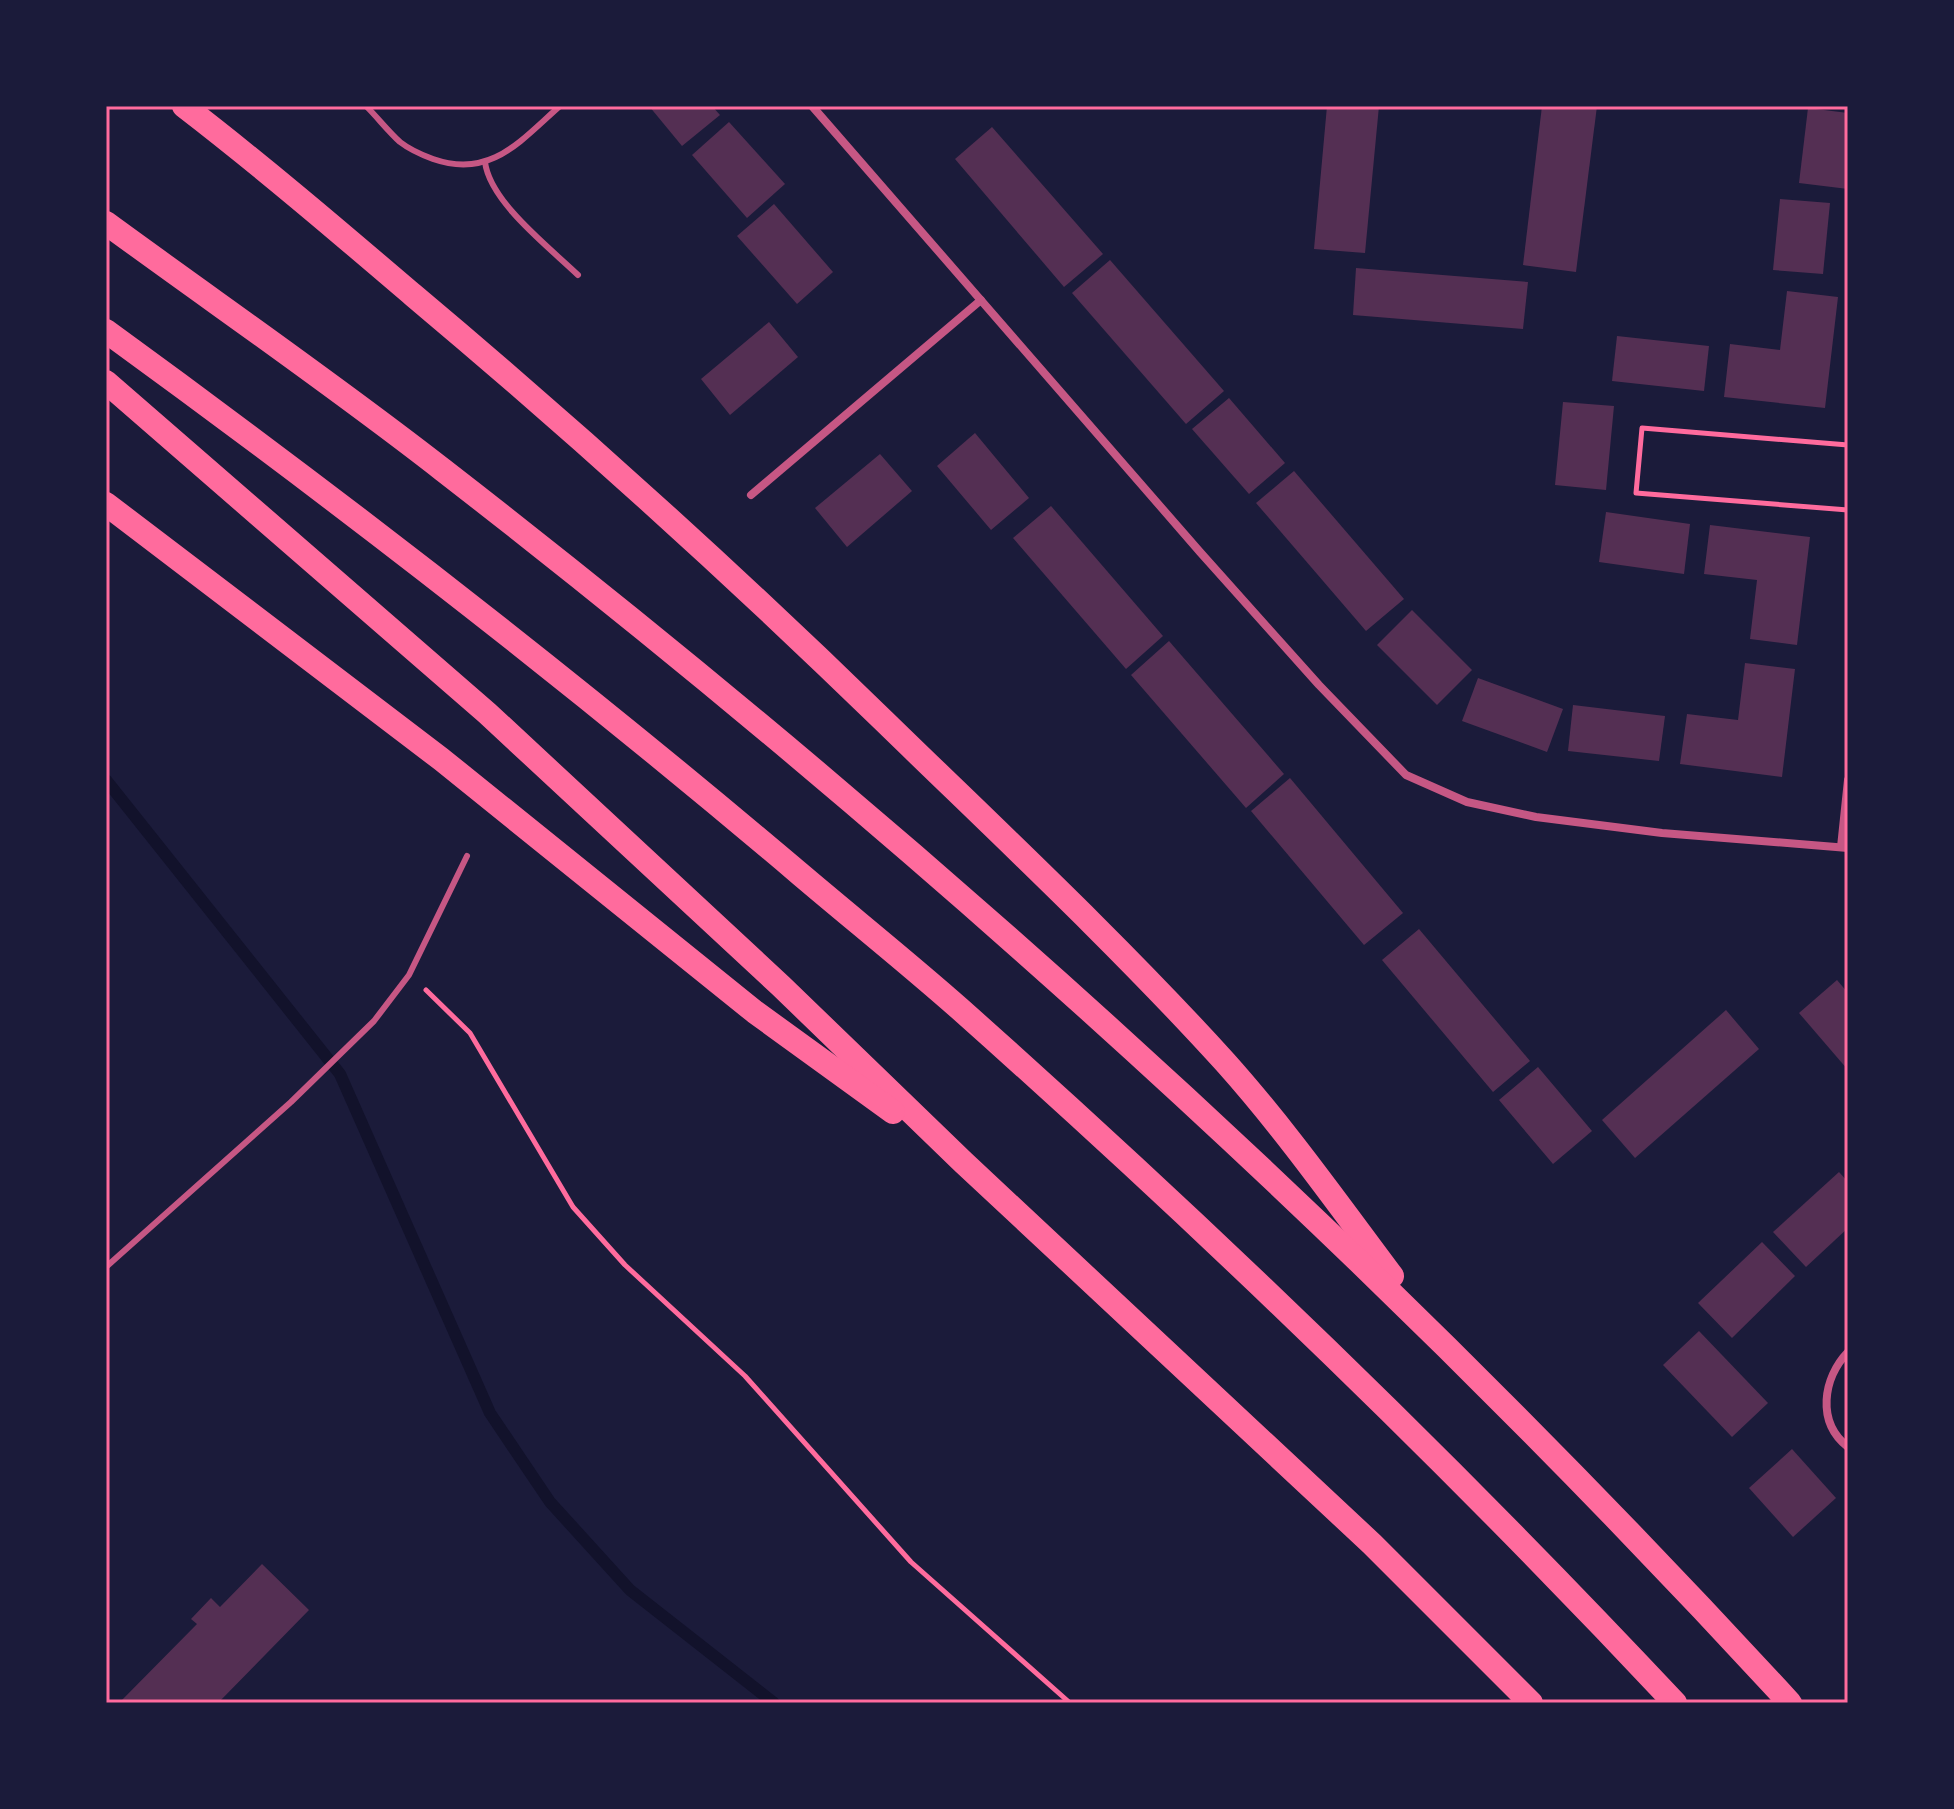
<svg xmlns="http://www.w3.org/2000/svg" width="1954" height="1809" viewBox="0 0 1954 1809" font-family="Barlow,sans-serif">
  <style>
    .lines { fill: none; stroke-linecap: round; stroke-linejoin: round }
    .stream { stroke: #12122b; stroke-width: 12 }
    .building { fill: #542f53 }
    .path { stroke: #ff6b9d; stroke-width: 5 }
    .service { stroke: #c65784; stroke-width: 6 }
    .minor { stroke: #c65784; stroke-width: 8 }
    .motorway { stroke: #ff6b9d; stroke-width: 24 }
    .neatline { fill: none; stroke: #ff6b9d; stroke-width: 3 }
  </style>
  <rect width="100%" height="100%" fill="#1b1b3a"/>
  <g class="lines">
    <polyline class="stream" points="106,780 340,1074 490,1413 550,1502 630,1590 774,1703"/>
  </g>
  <g class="building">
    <polygon points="649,106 712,106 720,115 682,146"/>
    <polygon points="1327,106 1379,106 1365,253 1314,249"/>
    <polygon points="1542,106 1597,106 1576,272 1523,265"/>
    <polygon points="1808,108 1848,113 1848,189 1799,183"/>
    <polygon points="729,122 785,184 747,218 692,155"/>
    <polygon points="992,127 1103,254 1064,287 955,159"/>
    <polygon points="1780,199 1830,203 1823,274 1773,270"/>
    <polygon points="774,204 833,272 797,304 737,236"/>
    <polygon points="1110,260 1224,391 1186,424 1072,293"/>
    <polygon points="1356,268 1528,282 1523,329 1353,315"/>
    <polygon points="1787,291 1838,297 1825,408 1724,397 1730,344 1780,350"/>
    <polygon points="769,322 798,357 730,415 701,379"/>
    <polygon points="1617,336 1709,346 1704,391 1612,381"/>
    <polygon points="1229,398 1285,463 1249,494 1192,429"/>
    <polygon points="1563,402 1614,406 1606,490 1555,485"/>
    <polygon points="975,433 1029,498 991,530 937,466"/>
    <polygon points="880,454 912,491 847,547 815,508"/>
    <polygon points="1294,471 1404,599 1366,631 1256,503"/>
    <polygon points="1051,506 1163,636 1126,669 1013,538"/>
    <polygon points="1606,512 1690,524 1684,574 1599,562"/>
    <polygon points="1710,525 1810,537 1797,645 1750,639 1757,580 1704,574"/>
    <polygon points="1412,610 1472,670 1437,705 1377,645"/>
    <polygon points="1169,641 1284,774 1246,808 1131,675"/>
    <polygon points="1745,663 1795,669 1782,777 1680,764 1687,714 1738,720"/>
    <polygon points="1478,678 1563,709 1547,752 1462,721"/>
    <polygon points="1573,705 1665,716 1659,761 1568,751"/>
    <polygon points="1290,778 1403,913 1364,945 1251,811"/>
    <polygon points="1419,929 1530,1061 1493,1092 1382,960"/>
    <polygon points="1837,980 1848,993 1848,1070 1799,1013"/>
    <polygon points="1726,1010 1759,1049 1635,1158 1602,1120"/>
    <polygon points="1538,1067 1592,1131 1553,1164 1499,1100"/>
    <polygon points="1839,1172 1848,1182 1848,1228 1806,1267 1773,1232"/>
    <polygon points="1762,1242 1795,1276 1732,1338 1698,1303"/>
    <polygon points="1699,1331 1768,1403 1732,1437 1663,1365"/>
    <polygon points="1792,1449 1836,1498 1793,1537 1749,1488"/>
    <polygon points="262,1564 309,1610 218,1703 119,1703 197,1624 191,1619 211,1598 220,1607"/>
  </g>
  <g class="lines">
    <g class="path">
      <polyline points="1848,445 1642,428 1636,493 1848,510"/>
      <polyline points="426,990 470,1033 573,1207 625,1265 745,1376 911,1562 1070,1703"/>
    </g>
    <g class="service">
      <path d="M 366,106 C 378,118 388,131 400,142 C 409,149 422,155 433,159 C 491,179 520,141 560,106"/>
      <path d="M 485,162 C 490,202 549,247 578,275"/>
      <polyline points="106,1267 291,1102 374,1021 409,975 467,856"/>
    </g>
    <g class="minor">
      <polyline points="812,106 1200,552 1319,685 1406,775 1467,802 1536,817 1662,833 1848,848"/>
      <polyline points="751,495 981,300"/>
      <polyline points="1841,847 1848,780"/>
      <path d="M 1848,1352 C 1823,1378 1816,1422 1848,1447"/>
    </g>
    <g class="motorway">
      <path d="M 184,106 C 262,166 338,231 413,295 C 575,431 732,573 884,721 C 999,833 1117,943 1225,1062 C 1285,1129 1338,1204 1392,1276"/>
      <path d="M 106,223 C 218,305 333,384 443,470 C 924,843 1378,1255 1790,1703"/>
      <path d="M 106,331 C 344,504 576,684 800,874 C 853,919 908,963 960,1009 C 1208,1230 1448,1461 1675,1703"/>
      <polyline points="106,382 487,713 781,986 963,1162 1372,1544 1531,1703"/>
      <polyline points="106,504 441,759 755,1012 893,1112"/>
    </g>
  </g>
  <rect width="1954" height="1809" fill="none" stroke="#1b1b3a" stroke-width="216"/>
  <rect x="108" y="108" width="1738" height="1593" class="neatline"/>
</svg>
